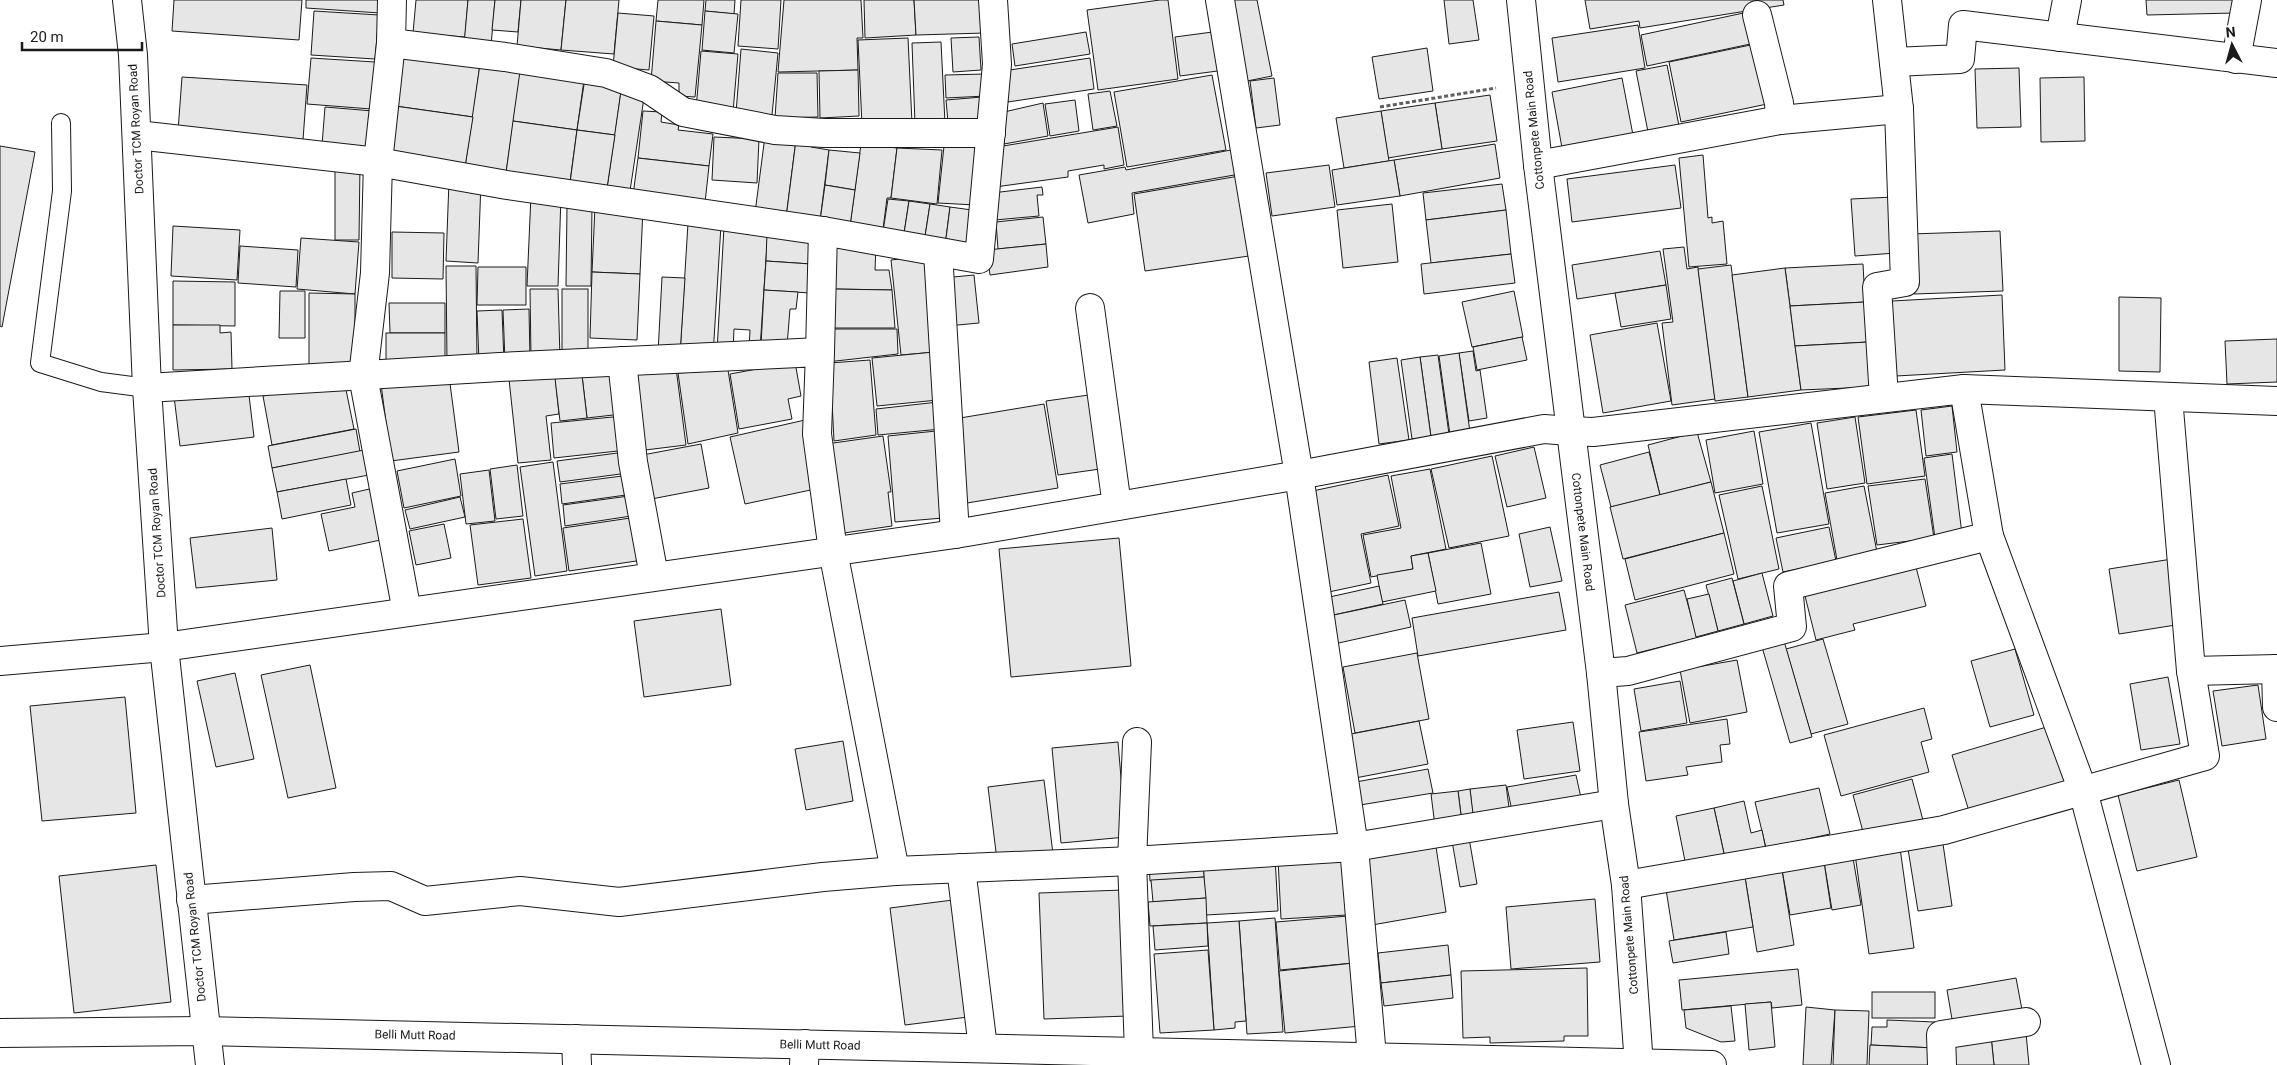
<svg xmlns="http://www.w3.org/2000/svg" width="2277" height="1065" viewBox="0 0 2277 1065" font-family="Roboto,sans-serif">
  <style>
    .building { fill: #e6e6e6; stroke: #1a1a1a }
    .lines { fill: none; stroke-linecap: round; stroke-linejoin: round }
    .service-casing { stroke: #1a1a1a; stroke-width: 20 }
    .minor-casing { stroke: #1a1a1a; stroke-width: 30 }
    .tertiary-casing { stroke: #1a1a1a; stroke-width: 30 }
    .secondary-casing { stroke: #1a1a1a; stroke-width: 30 }
    .path { stroke: #5f5f5f; stroke-width: 3; stroke-dasharray: 4 2.5; stroke-linecap: butt }
    .service { stroke: #fff; stroke-width: 18 }
    .minor { stroke: #fff; stroke-width: 28 }
    .tertiary { stroke: #fff; stroke-width: 28 }
    .secondary { stroke: #fff; stroke-width: 28 }
    .labels { text-anchor: middle; stroke-width: 4; stroke-linejoin: round; paint-order: stroke }
    .street-label { font-size: 12px; fill: #1a1a1a; stroke: #fff }
  </style>
  <rect width="100%" height="100%" fill="#fff"/>
  <g class="building">
    <polygon points="174,0 302,0 299,40 172,31"/>
    <polygon points="306,0 381,0 380,13 306,8"/>
    <polygon points="416,0 468,0 465,37 413,33"/>
    <polygon points="468,0 495,0 491,46 464,44"/>
    <polygon points="495,0 521,0 518,32 492,30"/>
    <polygon points="521,0 566,0 561,50 517,46"/>
    <polygon points="566,0 619,0 614,54 561,50"/>
    <polygon points="658,0 704,0 702,25 656,21"/>
    <polygon points="706,0 735,0 734,14 705,11"/>
    <polygon points="741,0 781,0 778,49 738,46"/>
    <polygon points="784,0 861,0 863,38 857,38 858,70 778,72"/>
    <polygon points="864,0 914,0 916,35 865,38"/>
    <polygon points="914,0 984,0 985,33 916,35"/>
    <polygon points="1160,0 1168,0 1178,79 1098,90 1087,10"/>
    <polygon points="1231,0 1257,0 1272,76 1247,81"/>
    <polygon points="1444,0 1473,0 1479,40 1449,44"/>
    <polygon points="1585,0 1783,0 1784,5 1640,28 1639,21 1590,29"/>
    <polygon points="2146,0 2235,0 2235,13 2147,15"/>
    <polygon points="314,11 379,15 375,59 311,55"/>
    <polygon points="705,11 738,14 734,53 702,50"/>
    <polygon points="1748,12 1755,43 1647,66 1641,35"/>
    <polygon points="618,13 654,16 649,70 613,67"/>
    <polygon points="656,21 702,25 695,97 679,96 679,83 651,81"/>
    <polygon points="1638,25 1645,68 1558,82 1552,38"/>
    <polygon points="1220,31 1225,70 1180,76 1175,37"/>
    <polygon points="1086,32 1090,54 1015,66 1012,44"/>
    <polygon points="979,37 981,70 953,72 951,38"/>
    <polygon points="908,38 912,123 862,125 858,40"/>
    <polygon points="941,42 945,123 915,124 912,43"/>
    <polygon points="1760,43 1772,103 1681,122 1669,62"/>
    <polygon points="1427,48 1433,91 1379,99 1372,57"/>
    <polygon points="741,49 778,53 772,115 736,113"/>
    <polygon points="701,51 738,54 733,112 696,109"/>
    <polygon points="402,53 480,64 473,117 395,106"/>
    <polygon points="311,58 375,62 371,109 307,104"/>
    <polygon points="1090,58 1094,89 1008,102 1003,71"/>
    <polygon points="480,64 521,70 506,173 465,167"/>
    <polygon points="521,64 585,73 577,130 513,121"/>
    <polygon points="1667,65 1680,131 1649,137 1636,71"/>
    <polygon points="2019,68 2021,127 1977,128 1975,69"/>
    <polygon points="858,70 859,116 820,118 819,71"/>
    <polygon points="778,73 817,73 818,117 775,118"/>
    <polygon points="985,74 986,96 946,98 945,75"/>
    <polygon points="1212,75 1226,150 1127,167 1114,92"/>
    <polygon points="182,77 307,85 303,140 178,131"/>
    <polygon points="2084,77 2085,141 2041,142 2040,78"/>
    <polygon points="585,78 622,84 615,135 577,130"/>
    <polygon points="1274,78 1280,125 1256,128 1250,81"/>
    <polygon points="1622,78 1633,135 1562,148 1552,92"/>
    <polygon points="622,84 645,91 630,191 607,188"/>
    <polygon points="1110,91 1117,126 1093,130 1088,94"/>
    <polygon points="1490,95 1497,141 1442,149 1435,103"/>
    <polygon points="982,97 983,119 948,122 946,100"/>
    <polygon points="1075,100 1079,131 1050,136 1045,104"/>
    <polygon points="1043,103 1048,136 1004,144 1004,112"/>
    <polygon points="1435,103 1442,149 1388,158 1381,111"/>
    <polygon points="395,106 473,117 465,167 387,156"/>
    <polygon points="325,107 373,111 370,149 322,145"/>
    <polygon points="643,111 662,112 661,122 679,125 678,130 713,134 709,166 638,158"/>
    <polygon points="1381,111 1389,161 1344,168 1336,118"/>
    <polygon points="513,121 577,130 570,182 506,173"/>
    <polygon points="1118,127 1124,165 1104,169 1104,165 1068,171 1068,177 995,187 997,147"/>
    <polygon points="577,130 615,135 607,188 570,183"/>
    <polygon points="765,136 796,140 786,218 755,213"/>
    <polygon points="714,137 759,139 757,183 712,180"/>
    <polygon points="796,140 811,142 811,147 829,150 820,221 786,218"/>
    <polygon points="861,144 897,148 891,198 887,198 882,237 849,233"/>
    <polygon points="1495,144 1500,178 1400,196 1394,160"/>
    <polygon points="980,145 975,205 938,203 944,146"/>
    <polygon points="0,146 35,152 2,327 0,326"/>
    <polygon points="897,148 942,150 937,204 891,198"/>
    <polygon points="1236,149 1240,174 1132,193 1134,214 1088,223 1079,175 1125,167 1126,170"/>
    <polygon points="829,150 860,153 855,190 825,185"/>
    <polygon points="1703,155 1708,218 1712,217 1712,223 1723,221 1727,264 1689,267 1679,158"/>
    <polygon points="638,158 709,166 705,203 633,195"/>
    <polygon points="1394,160 1400,196 1337,205 1332,170"/>
    <polygon points="335,164 360,164 359,240 335,240"/>
    <polygon points="1329,165 1335,207 1272,216 1266,173"/>
    <polygon points="1675,165 1681,208 1572,222 1567,179"/>
    <polygon points="1239,176 1249,256 1145,271 1134,194"/>
    <polygon points="449,181 481,182 478,263 446,261"/>
    <polygon points="1502,184 1506,210 1426,220 1423,193"/>
    <polygon points="825,185 855,190 850,226 820,221"/>
    <polygon points="1042,187 1043,195 1037,195 1039,216 995,220 992,193"/>
    <polygon points="531,195 561,196 558,286 527,286"/>
    <polygon points="1894,197 1896,253 1855,256 1851,199"/>
    <polygon points="888,199 909,201 903,240 882,238"/>
    <polygon points="909,201 930,204 924,243 903,240"/>
    <polygon points="930,204 950,207 945,246 924,243"/>
    <polygon points="1392,204 1398,262 1343,268 1337,210"/>
    <polygon points="567,206 592,206 591,286 566,286"/>
    <polygon points="595,207 643,209 640,274 592,272"/>
    <polygon points="950,207 972,210 967,249 945,246"/>
    <polygon points="1506,210 1511,254 1431,263 1426,220"/>
    <polygon points="1043,217 1046,244 998,249 996,222"/>
    <polygon points="688,223 721,225 713,356 680,354"/>
    <polygon points="173,226 240,230 237,280 171,276"/>
    <polygon points="724,227 768,229 760,349 749,349 750,330 734,329 733,352 717,351"/>
    <polygon points="2000,231 2003,291 1914,294 1911,234"/>
    <polygon points="392,232 444,233 443,279 392,278"/>
    <polygon points="767,233 813,236 811,264 766,261"/>
    <polygon points="301,238 359,242 355,294 297,289"/>
    <polygon points="1046,244 1048,267 990,275 987,250"/>
    <polygon points="835,245 876,246 875,270 889,270 892,290 834,289"/>
    <polygon points="240,246 298,250 296,287 238,283"/>
    <polygon points="1684,247 1687,269 1698,267 1715,399 1672,405 1662,323 1673,322 1663,249"/>
    <polygon points="1660,251 1666,285 1577,299 1572,265"/>
    <polygon points="1511,254 1515,283 1424,294 1421,264"/>
    <polygon points="927,256 936,352 901,355 891,260"/>
    <polygon points="766,261 811,264 810,293 764,290"/>
    <polygon points="1863,264 1865,302 1790,306 1785,268"/>
    <polygon points="1731,265 1748,397 1715,401 1698,269"/>
    <polygon points="446,266 476,266 477,362 447,363"/>
    <polygon points="478,267 526,267 526,305 477,305"/>
    <polygon points="1785,268 1801,390 1748,397 1732,275"/>
    <polygon points="592,272 640,274 637,340 590,338"/>
    <polygon points="974,275 979,323 947,326 943,278"/>
    <polygon points="662,277 685,278 680,354 658,353"/>
    <polygon points="173,281 235,282 235,326 173,325"/>
    <polygon points="1666,285 1671,319 1621,327 1615,293"/>
    <polygon points="530,289 558,289 560,358 531,359"/>
    <rect x="562" y="289" width="26" height="70"/>
    <polygon points="834,289 892,290 895,328 833,328"/>
    <polygon points="764,290 798,292 796,309 790,309 787,346 761,345"/>
    <polygon points="280,291 305,291 305,338 279,338"/>
    <polygon points="1514,291 1523,337 1472,347 1462,302"/>
    <polygon points="309,293 355,294 355,370 309,369"/>
    <polygon points="2002,295 2005,370 1896,376 1892,301"/>
    <polygon points="2119,297 2161,298 2160,372 2119,371"/>
    <polygon points="1865,302 1868,342 1795,346 1790,306"/>
    <polygon points="389,303 445,303 445,333 390,333"/>
    <polygon points="529,309 530,360 505,361 503,310"/>
    <polygon points="502,310 504,362 479,362 477,311"/>
    <polygon points="1657,323 1671,401 1603,413 1590,335"/>
    <polygon points="173,325 220,325 220,333 231,332 232,369 173,370"/>
    <polygon points="825,329 897,329 898,354 827,362"/>
    <rect x="386" y="333" width="59" height="30"/>
    <polygon points="1522,337 1527,360 1477,370 1473,347"/>
    <polygon points="2277,339 2277,382 2227,384 2225,341"/>
    <polygon points="1868,342 1871,387 1801,390 1795,346"/>
    <polygon points="1473,351 1476,371 1480,370 1487,418 1469,421 1459,353"/>
    <polygon points="934,352 938,400 877,406 872,358"/>
    <polygon points="1459,353 1470,432 1450,435 1439,356"/>
    <polygon points="1438,355 1449,434 1431,437 1420,357"/>
    <polygon points="1420,357 1431,437 1412,439 1401,360"/>
    <polygon points="1397,358 1409,440 1379,444 1369,362"/>
    <polygon points="870,360 876,435 834,441 830,363"/>
    <polygon points="795,362 801,396 788,399 792,419 739,429 730,374"/>
    <polygon points="616,363 622,414 587,418 581,367"/>
    <polygon points="554,365 559,414 546,416 551,460 518,463 508,370"/>
    <polygon points="581,367 587,418 560,421 554,370"/>
    <polygon points="676,368 686,445 637,451 627,373"/>
    <polygon points="728,370 738,433 688,444 678,373"/>
    <polygon points="449,376 459,452 391,461 381,384"/>
    <polygon points="344,380 354,429 272,445 263,396"/>
    <polygon points="248,387 254,437 180,446 174,396"/>
    <polygon points="1096,394 1107,468 1058,475 1046,401"/>
    <polygon points="938,402 941,429 878,435 876,409"/>
    <polygon points="1044,404 1058,488 967,503 954,419"/>
    <polygon points="1952,406 1957,452 1926,456 1921,410"/>
    <polygon points="1916,410 1925,476 1867,484 1858,417"/>
    <polygon points="623,416 627,450 554,458 551,423"/>
    <polygon points="1855,417 1865,483 1827,489 1817,423"/>
    <polygon points="805,420 820,488 745,504 730,437"/>
    <polygon points="1811,423 1829,524 1777,533 1759,432"/>
    <polygon points="356,429 360,452 272,468 268,446"/>
    <polygon points="936,431 943,518 895,522 888,436"/>
    <polygon points="1754,431 1763,484 1715,493 1706,440"/>
    <polygon points="1697,432 1711,482 1660,495 1648,445"/>
    <polygon points="883,436 891,492 888,492 892,526 837,534 826,444"/>
    <polygon points="701,444 709,488 646,500 637,456"/>
    <polygon points="1534,447 1546,498 1507,507 1495,456"/>
    <polygon points="364,450 369,475 277,492 272,468"/>
    <polygon points="625,452 628,473 560,482 557,461"/>
    <polygon points="1649,452 1660,495 1611,507 1600,465"/>
    <polygon points="1952,454 1962,534 1935,538 1924,458"/>
    <polygon points="1492,456 1509,536 1449,548 1431,469"/>
    <polygon points="455,459 461,496 404,508 397,471"/>
    <polygon points="553,462 567,571 535,576 520,467"/>
    <polygon points="517,465 523,516 496,519 490,469"/>
    <polygon points="1430,469 1446,549 1411,556 1413,569 1371,577 1363,535 1401,528 1391,476"/>
    <polygon points="489,470 495,521 466,524 460,474"/>
    <polygon points="630,475 633,494 562,504 560,484"/>
    <polygon points="1388,475 1399,526 1361,534 1371,583 1324,593 1303,493"/>
    <polygon points="346,479 351,505 282,519 277,492"/>
    <polygon points="1925,479 1934,538 1877,545 1868,486"/>
    <polygon points="1711,482 1724,533 1623,559 1610,507"/>
    <polygon points="1762,486 1779,569 1738,579 1719,495"/>
    <polygon points="1864,486 1877,552 1837,560 1825,493"/>
    <polygon points="378,487 390,538 329,551 321,514 355,507 352,493"/>
    <polygon points="636,495 638,515 565,526 563,505"/>
    <polygon points="460,497 465,517 410,529 405,510"/>
    <polygon points="637,517 643,560 569,571 563,528"/>
    <polygon points="523,519 531,578 478,585 470,525"/>
    <polygon points="444,524 451,558 416,565 409,531"/>
    <polygon points="1550,527 1562,581 1530,587 1519,534"/>
    <polygon points="1829,527 1836,561 1783,572 1776,538"/>
    <polygon points="272,528 277,580 196,588 190,538"/>
    <polygon points="1724,533 1734,574 1635,600 1625,559"/>
    <polygon points="1119,538 1131,666 1011,677 999,549"/>
    <polygon points="1481,543 1491,594 1438,604 1428,553"/>
    <polygon points="1428,553 1436,591 1382,602 1377,575 1413,569 1411,556"/>
    <polygon points="2172,559 2182,624 2119,634 2109,569"/>
    <polygon points="1916,567 1926,606 1853,624 1855,630 1816,640 1805,596"/>
    <polygon points="1762,573 1773,616 1744,624 1733,581"/>
    <polygon points="1732,578 1744,624 1718,631 1706,585"/>
    <polygon points="1379,586 1383,604 1329,616 1325,598"/>
    <polygon points="1684,590 1697,638 1637,653 1625,605"/>
    <polygon points="1559,592 1566,630 1418,656 1412,618"/>
    <polygon points="1709,594 1718,631 1696,637 1687,599"/>
    <polygon points="1405,600 1411,627 1334,644 1329,616"/>
    <polygon points="721,609 731,685 644,697 634,621"/>
    <polygon points="1823,639 1848,724 1811,734 1786,649"/>
    <polygon points="1784,641 1812,737 1790,743 1762,647"/>
    <polygon points="2015,649 2034,715 1990,727 1971,661"/>
    <polygon points="1417,653 1429,719 1355,733 1343,667"/>
    <polygon points="1737,660 1747,712 1690,723 1680,670"/>
    <polygon points="310,665 336,788 288,798 261,675"/>
    <polygon points="235,673 254,759 216,767 197,681"/>
    <polygon points="2168,677 2180,744 2141,750 2130,684"/>
    <polygon points="1680,681 1687,723 1641,731 1634,689"/>
    <polygon points="2258,685 2266,739 2222,746 2213,691"/>
    <polygon points="125,697 136,813 42,821 30,706"/>
    <polygon points="1924,708 1932,739 1921,742 1929,772 1841,796 1824,735"/>
    <polygon points="1727,719 1730,744 1720,745 1722,762 1686,767 1688,775 1646,781 1639,732"/>
    <polygon points="1419,721 1428,764 1350,779 1346,735"/>
    <polygon points="1573,722 1580,771 1524,779 1517,730"/>
    <polygon points="2050,726 2069,789 1971,818 1952,755"/>
    <polygon points="843,741 853,801 806,810 795,749"/>
    <polygon points="1118,742 1126,837 1061,843 1052,748"/>
    <polygon points="1428,769 1433,793 1354,806 1350,783"/>
    <polygon points="1576,775 1581,798 1512,811 1507,787"/>
    <polygon points="1912,779 1924,824 1865,839 1853,795"/>
    <polygon points="1044,780 1053,854 997,860 988,787"/>
    <polygon points="2179,780 2197,857 2137,871 2118,795"/>
    <polygon points="1506,785 1510,815 1473,819 1470,789"/>
    <polygon points="1819,788 1830,834 1766,848 1755,802"/>
    <polygon points="1470,789 1474,822 1462,823 1458,791"/>
    <polygon points="1458,791 1462,823 1435,826 1431,794"/>
    <polygon points="1744,801 1751,833 1762,830 1766,850 1725,858 1714,808"/>
    <polygon points="1714,808 1725,858 1686,866 1676,816"/>
    <polygon points="1469,838 1477,884 1460,887 1452,841"/>
    <polygon points="1943,844 1952,906 1918,911 1908,849"/>
    <polygon points="1436,847 1446,912 1372,925 1361,859"/>
    <polygon points="1900,848 1914,948 1869,954 1855,854"/>
    <polygon points="1342,856 1346,915 1281,919 1278,859"/>
    <polygon points="1275,857 1278,911 1206,915 1203,862"/>
    <polygon points="1853,858 1861,905 1832,910 1824,862"/>
    <polygon points="1203,860 1204,877 1150,881 1149,863"/>
    <polygon points="1824,862 1831,908 1790,915 1781,864"/>
    <polygon points="1781,864 1794,945 1757,952 1744,871"/>
    <polygon points="156,865 171,1002 74,1013 59,876"/>
    <polygon points="1744,871 1753,927 1674,940 1665,883"/>
    <polygon points="1204,877 1206,898 1153,902 1151,880"/>
    <polygon points="1123,890 1128,1016 1044,1019 1039,893"/>
    <polygon points="1206,898 1207,923 1150,926 1148,902"/>
    <polygon points="1595,899 1600,962 1511,969 1506,907"/>
    <polygon points="953,900 968,1017 905,1025 890,908"/>
    <polygon points="1348,916 1353,963 1280,970 1276,922"/>
    <polygon points="1275,918 1283,1032 1247,1034 1239,921"/>
    <polygon points="1239,921 1246,1021 1235,1022 1235,1028 1214,1030 1207,923"/>
    <polygon points="1207,923 1208,946 1155,950 1153,926"/>
    <polygon points="1726,932 1729,954 1673,963 1669,941"/>
    <polygon points="1448,945 1451,975 1381,983 1378,953"/>
    <polygon points="1208,950 1214,1030 1160,1033 1154,954"/>
    <polygon points="1354,963 1361,1026 1285,1033 1279,971"/>
    <polygon points="1587,968 1588,1036 1564,1036 1564,1041 1490,1043 1490,1037 1463,1038 1461,971"/>
    <polygon points="1798,969 1802,1005 1772,1008 1771,1002 1682,1010 1679,980"/>
    <polygon points="1451,975 1453,998 1384,1006 1381,983"/>
    <polygon points="2016,978 2023,1015 1953,1025 1947,990"/>
    <rect x="1872" y="992" width="63" height="26"/>
    <polygon points="1771,1002 1775,1047 1749,1050 1745,1004"/>
    <polygon points="1731,1006 1735,1041 1721,1042 1686,1028 1684,1010"/>
    <polygon points="1806,1007 1835,1010 1831,1065 1803,1065"/>
    <polygon points="1835,1010 1869,1011 1867,1065 1833,1065"/>
    <polygon points="1887,1020 1935,1022 1935,1048 1871,1045 1872,1027 1887,1027"/>
    <polygon points="2026,1033 2029,1065 1994,1065 1991,1036"/>
    <polygon points="1991,1036 1994,1065 1948,1065 1946,1041"/>
    <polygon points="1870,1045 1935,1048 1934,1065 1869,1065"/>
  </g>
  <g class="lines">
    <g class="service-casing">
      <polyline id="service" points="61,123 62,191 40,363 101,382 147,388"/>
    </g>
    <g class="minor-casing">
      <g id="minor">
        <polyline points="392,0 391,43 378,162 375,273 363,376 407,612"/>
        <polyline points="1220,0 1299,475 1354,847 1372,1057"/>
        <polyline points="1757,15 1779,103 1780,120"/>
        <polyline points="2060,37 2067,0"/>
        <polyline points="391,43 505,57 606,73 649,89 683,112 775,130 824,133 991,133"/>
        <polyline points="2236,59 2247,0"/>
        <polyline points="1894,62 1960,59 1963,25 2277,63"/>
        <polyline points="137,135 378,162 507,185 823,231 979,259 997,64 993,0"/>
        <polyline points="1538,165 1780,120 1899,109"/>
        <polyline points="938,252 955,534"/>
        <polyline points="1090,308 1117,506"/>
        <polyline points="820,352 823,231"/>
        <polyline points="622,361 633,462 654,576"/>
        <polyline points="147,388 500,367 820,352 817,434 833,551 895,871"/>
        <polyline points="1964,389 1989,536 2083,791 2156,1065"/>
        <polyline points="1884,398 1877,287 1905,282 1899,109 1887,0"/>
        <polyline points="1570,431 1593,432 1964,389 2277,401"/>
        <polyline points="2276,669 2277,707"/>
        <polyline points="2191,671 2277,669"/>
        <polyline points="1601,673 1628,671 1792,627 1788,586 1989,536"/>
        <polyline points="1137,742 1132,861 1139,1052"/>
        <polyline points="961,868 983,1048"/>
        <polyline points="1626,885 1944,830 2205,756 2191,671 2168,397"/>
        <polyline points="191,900 354,887 391,886 425,901 520,891 619,902 823,877 895,871 1132,861 1354,847 1614,804"/>
        <polyline points="576,1039 577,1065"/>
        <polyline points="804,1065 805,1044"/>
        <polyline points="1942,1065 1941,1035 2026,1022"/>
      </g>
    </g>
    <g class="tertiary-casing">
      <g id="tertiary">
        <polyline points="0,661 164,647 955,534 1299,475 1544,429 1570,431"/>
        <polyline points="0,1033 204,1031 1712,1065"/>
      </g>
    </g>
    <g class="secondary-casing">
      <g id="secondary">
        <polyline points="127,0 133,55 147,388 164,647 210,1065"/>
        <polyline points="1521,0 1538,165 1601,673 1614,804 1626,885 1639,1065"/>
      </g>
    </g>
    <polyline class="path" points="1380,107 1496,88"/>
    <use href="#service" class="service"/>
    <use href="#minor" class="minor"/>
    <use href="#tertiary" class="tertiary"/>
    <use href="#secondary" class="secondary"/>
  </g>
  <g class="labels">
    <g class="street-label">
      <text transform="translate(136 129) rotate(-93)" y="4">Doctor TCM Royan Road</text>
      <text transform="translate(1534 130) rotate(-96)" y="4">Cottonpete Main Road</text>
      <text transform="translate(1583 532) rotate(83)" y="4">Cottonpete Main Road</text>
      <text transform="translate(157 533) rotate(-94)" y="4">Doctor TCM Royan Road</text>
      <text transform="translate(1629 935) rotate(-95)" y="4">Cottonpete Main Road</text>
      <text transform="translate(195 937) rotate(-96)" y="4">Doctor TCM Royan Road</text>
      <text transform="translate(415 1035) rotate(1)" y="4">Belli Mutt Road</text>
      <text transform="translate(820 1045) rotate(1)" y="4">Belli Mutt Road</text>
    </g>
  </g>
  <g transform="translate(2232 45) rotate(354)" stroke="#ffffff" stroke-width="4" paint-order="stroke">
  <path d="M0-4L9 19L0 12L-9 19Z" fill="#1a1a1a"/>
  <text y="-8" font-size="14" font-weight="bold" text-anchor="middle" fill="#1a1a1a">N</text>
  </g>
  <path d="M22 42v8h120v-8" fill="none" stroke="#1a1a1a" stroke-width="2.5"/>
  <text x="30" y="42" font-size="15" fill="#1a1a1a" stroke="#ffffff" stroke-width="4" paint-order="stroke">20 m</text>
</svg>
